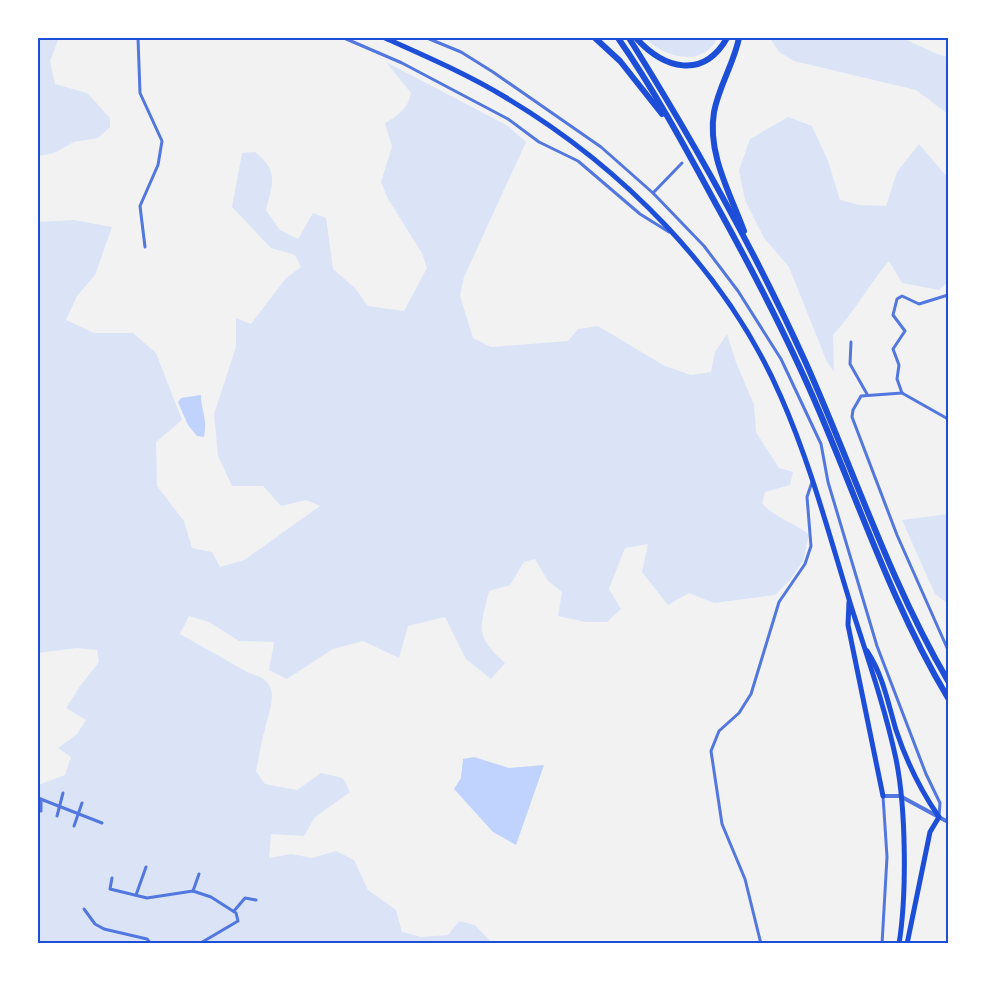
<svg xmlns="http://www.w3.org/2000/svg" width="986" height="981" viewBox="0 0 986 981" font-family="'Noto Sans',sans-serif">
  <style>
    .green { fill: #dbe4f7 }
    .water { fill: #bfd3fe }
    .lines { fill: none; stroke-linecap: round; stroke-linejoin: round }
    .minor { stroke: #5277de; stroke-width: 3 }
    .tertiary { stroke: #5277de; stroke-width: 4 }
    .primary { stroke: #1d4ed8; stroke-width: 5 }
    .motorway { stroke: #1d4ed8; stroke-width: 6 }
    .neatline { fill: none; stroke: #1d4ed8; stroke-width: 2 }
  </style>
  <rect width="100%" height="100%" fill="#f2f2f2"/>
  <g class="green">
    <polygon points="38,38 59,38 50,61 55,84 87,93 110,118 110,127 98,138 74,142 54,153 38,156"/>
    <path d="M 645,38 L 717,38 C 704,68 664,58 645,38 Z"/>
    <polygon points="770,38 902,38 937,54 948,57 948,114 916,90 794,61 779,52"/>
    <path d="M 386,62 L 508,126 L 526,142 L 464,277 L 460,296 L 473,338 L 491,347 L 568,341 L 578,329 L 598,326 L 665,366 L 691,375 L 711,372 L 715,352 L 727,334 L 736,362 L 754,405 L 756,432 L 779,468 L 793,472 L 790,485 L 765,492 L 762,503 C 775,518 794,522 809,535 L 803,561 L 789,581 L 775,595 L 714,603 L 689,593 L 668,605 L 642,572 L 648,544 L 625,548 L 609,589 L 621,609 L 607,622 L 586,622 L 558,616 L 562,592 L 548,581 L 535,559 L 524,562 L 510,585 L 489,591 C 480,630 474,634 505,663 L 491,679 L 466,659 L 445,617 L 408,626 L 399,658 L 363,641 L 333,649 L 287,679 L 269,670 L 274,642 L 239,641 L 209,622 L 189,616 L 180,634 L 249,673 C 284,682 270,705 265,729 C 261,743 259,757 256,771 L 265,784 L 297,790 L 321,773 L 343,778 L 350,792 L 315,817 L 304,836 L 271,834 L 269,858 L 291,854 L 312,858 L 336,851 L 354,860 L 368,890 L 396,910 L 402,932 L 421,937 L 448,935 L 459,921 L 475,925 L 492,943 L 38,944 L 38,785 L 65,775 L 71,757 L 58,748 L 77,734 L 86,720 L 66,708 L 80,686 L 99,662 L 97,650 L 77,648 L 38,653 L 38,222 L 74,220 L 112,227 L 95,275 L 77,296 L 66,320 L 94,333 L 133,333 L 156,353 L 182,420 L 156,442 L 157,486 L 184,521 L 192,548 L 212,552 L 220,567 L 244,560 L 320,506 L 306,500 L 281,506 L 263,486 L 232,486 L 218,456 L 214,414 L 236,347 L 236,318 L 251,324 L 286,278 L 301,267 L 295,255 L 271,248 L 232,207 L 242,153 L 255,152 C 279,171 273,182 266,210 L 280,230 L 298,239 L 313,213 L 326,218 L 333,269 L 355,288 L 368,306 L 404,311 L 427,268 L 422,253 L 388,199 L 381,182 L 392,147 L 385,123 C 397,117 409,107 411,93 Z"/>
    <path d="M 788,117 L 812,126 L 828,161 L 840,200 L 860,205 L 886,206 L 897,172 L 919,144 L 948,178 L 948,282 L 939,290 L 902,283 L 889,261 C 868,286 855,311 833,335 L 834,372 L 827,362 L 789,267 L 764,238 L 745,200 L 739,170 L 750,139 Z"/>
    <polygon points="948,514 948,604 935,594 902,520"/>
  </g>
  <g class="water">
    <path d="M 201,395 C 201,411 208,419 204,437 L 197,436 L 188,425 L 178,402 L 181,398 Z"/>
    <polygon points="474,757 509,768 544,765 516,845 493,832 454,789 461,778 463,759"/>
  </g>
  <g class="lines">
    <g class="minor">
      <polyline points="138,38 140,93 162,141 158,165 140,206 145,247"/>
      <polyline points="344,38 402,63 508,119 539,142 578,161 640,214 669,232"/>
      <polyline points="427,38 461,52 493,72 601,147 653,193 704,246 738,291 781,359 821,444 828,482 877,646 926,774 940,803 939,816"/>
      <polyline points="653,193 682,163"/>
      <polyline points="948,295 919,304 902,296 897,299 893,315 905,331 893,349 899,365 897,379 902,393 861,396 853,410 852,417 897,535 948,650"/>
      <polyline points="851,342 850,364 867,394"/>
      <polyline points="902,393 948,419"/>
      <polyline points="38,798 102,823"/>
      <polyline points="41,799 41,811"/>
      <polyline points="57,816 63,793"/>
      <polyline points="74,826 82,803"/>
      <polyline points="112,878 110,889 147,898 193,891 211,897 236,913 238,921 199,944"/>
      <polyline points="193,891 199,874"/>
      <polyline points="136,895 146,867"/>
      <polyline points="84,909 95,924 104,929 147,939 151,944"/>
      <polyline points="234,911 245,898 256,900"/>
      <polyline points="761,944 745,879 722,824 711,751 719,731 739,713 751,694 779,602 805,564 811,546 807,497 812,482"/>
      <polyline points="882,944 887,857 883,796"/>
    </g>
    <polyline class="tertiary" points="883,796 900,796 948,822"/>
    <g class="primary">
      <path d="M 385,38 C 425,56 467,74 505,97 C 621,166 727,272 781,397 C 811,465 830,538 852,609 C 868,659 885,708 896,759 C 906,808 907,894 899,944"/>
      <polyline points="849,602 848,625 883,796"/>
      <path d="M 867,651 C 883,675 888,703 896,730 C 906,760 921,791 939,817 L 930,832 L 907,944"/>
    </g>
    <g class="motorway">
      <polyline points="595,38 620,61 662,114"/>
      <path d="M 618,38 C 655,91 686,149 717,206 C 754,273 790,342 820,413 C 861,509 894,608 948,698"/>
      <path d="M 629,38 C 694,142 754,249 805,361 C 853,468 889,580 948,681"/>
      <path d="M 636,38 C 664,69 703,80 727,38"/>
      <path d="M 739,38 C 734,63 719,86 714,112 C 707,153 730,193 744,231"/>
    </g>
  </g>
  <rect width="986" height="981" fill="none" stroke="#ffffff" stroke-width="78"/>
  <rect x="39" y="39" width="908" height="903" class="neatline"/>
</svg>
